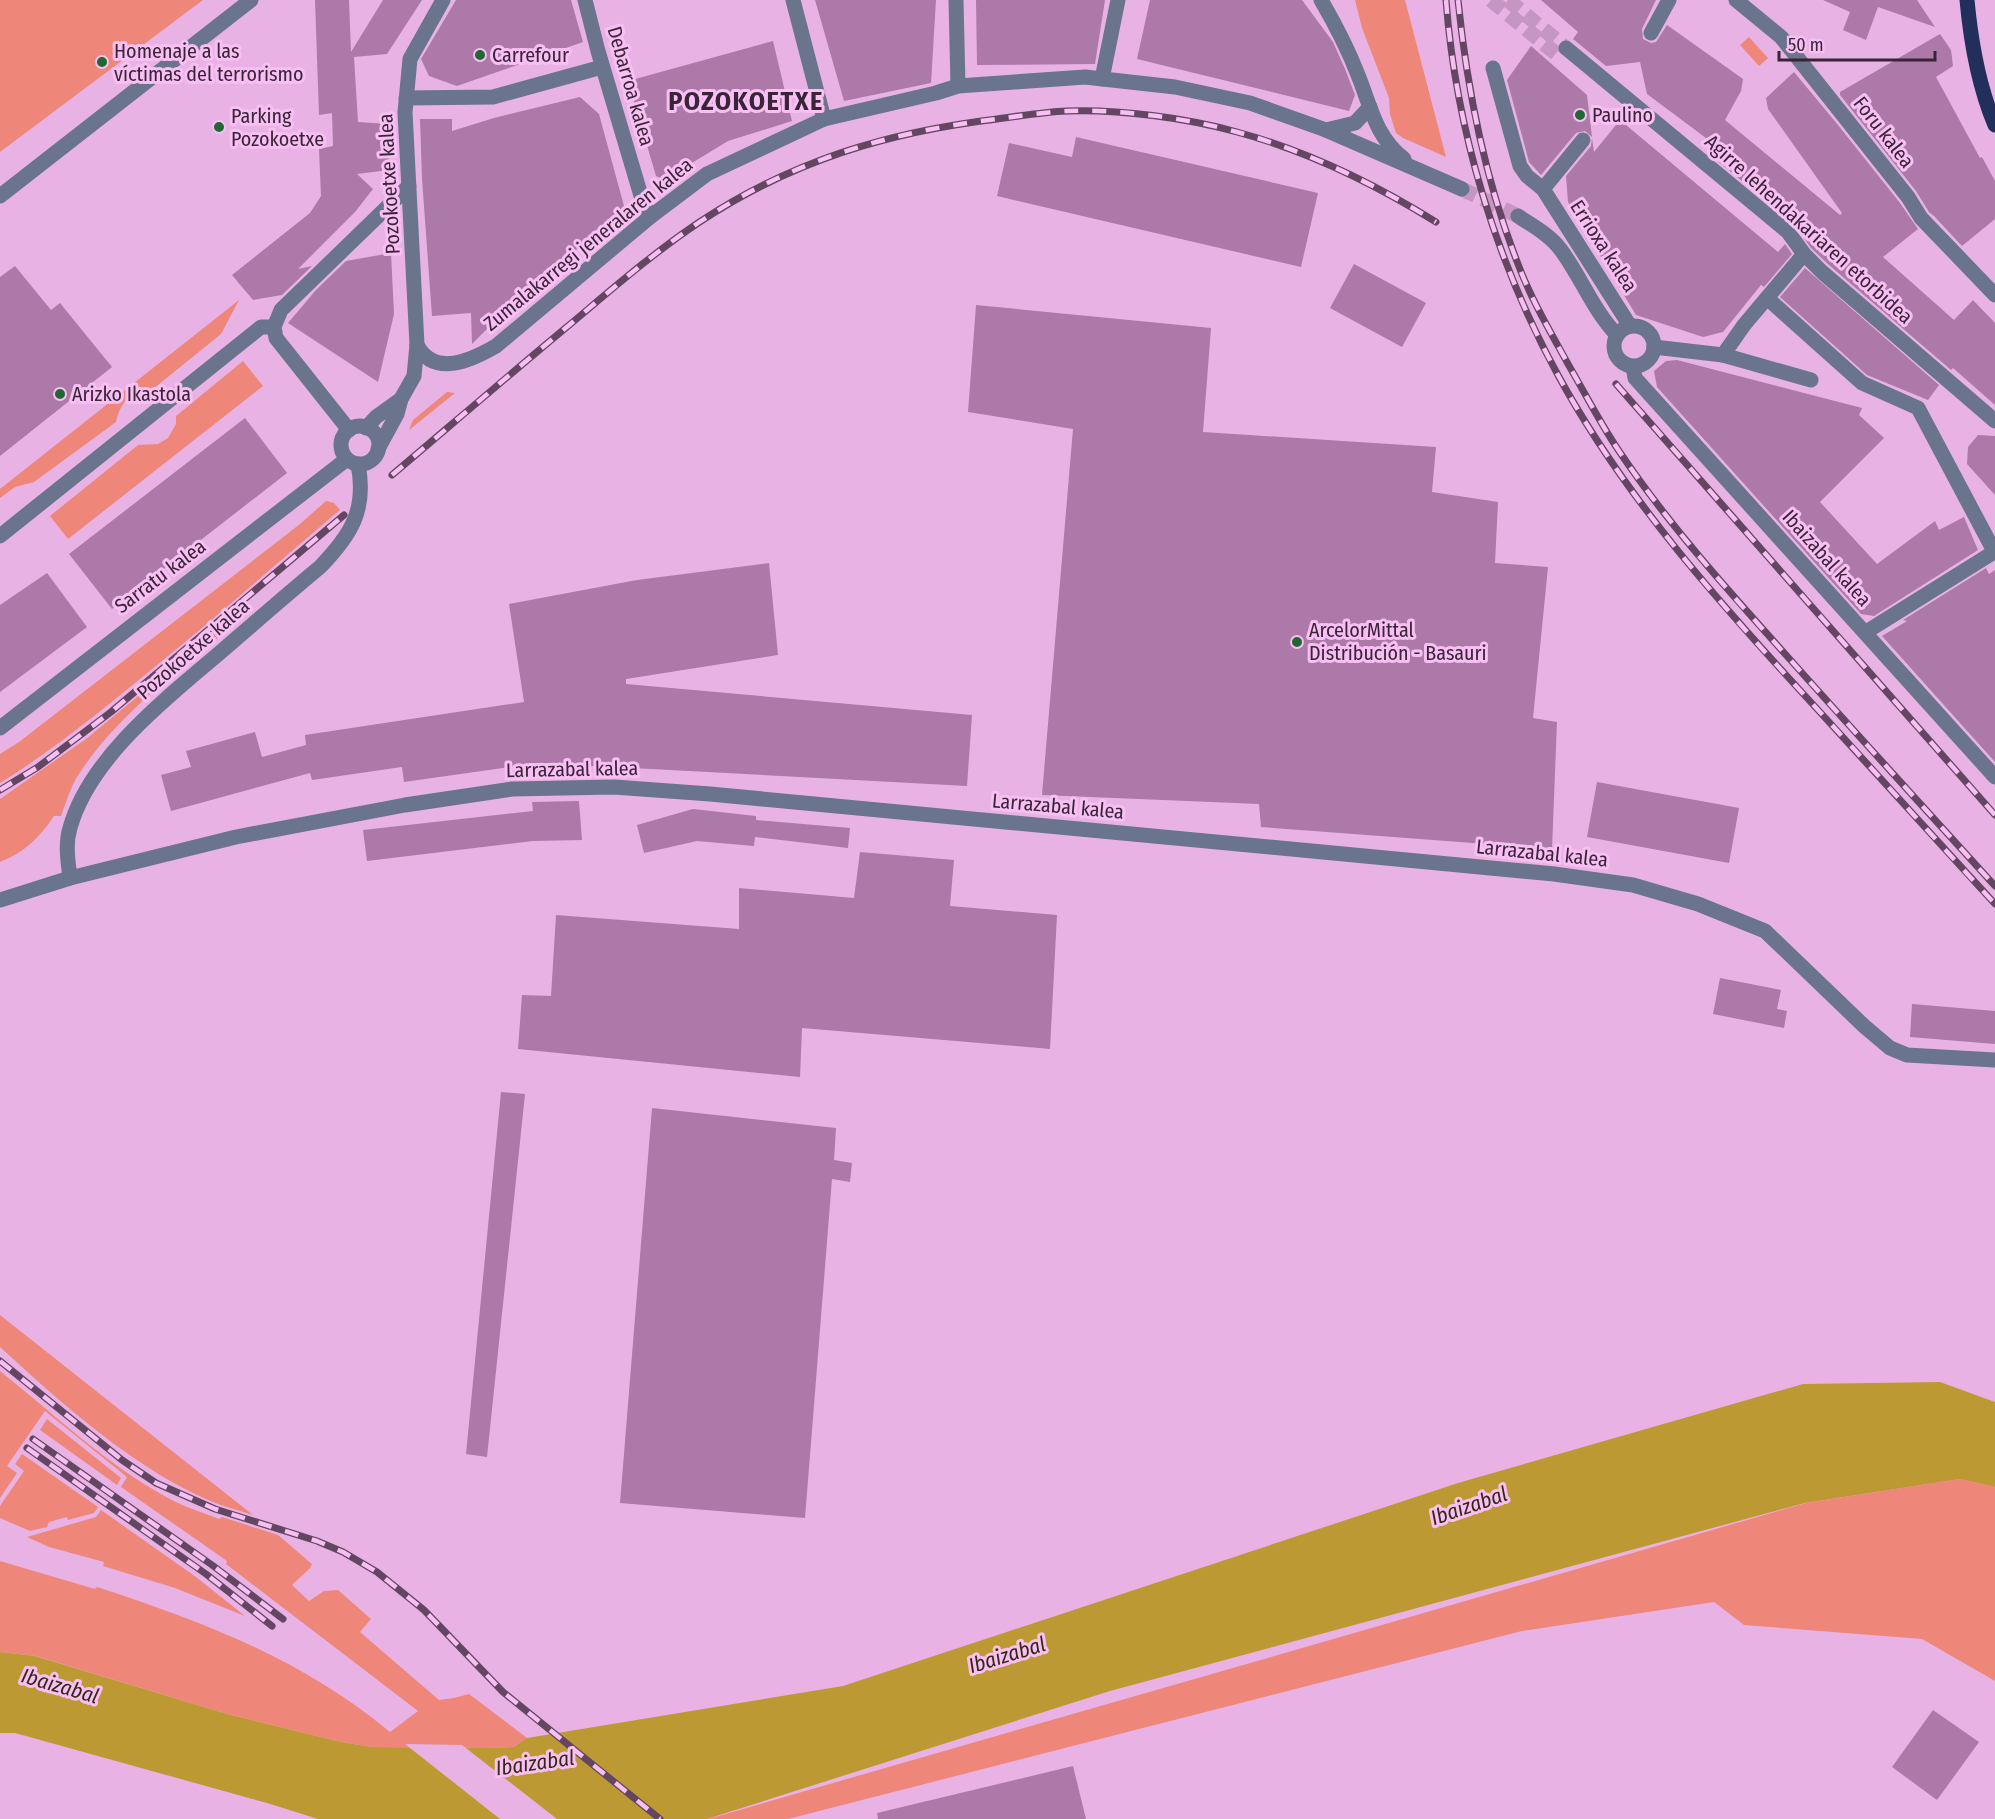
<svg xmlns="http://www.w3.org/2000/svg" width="1995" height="1819" viewBox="0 0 1995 1819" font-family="'Fira Sans Condensed',sans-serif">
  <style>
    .green { fill: #ee8779 }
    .water { fill: #bd9933 }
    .pier { fill: #e9b2e5 }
    .building { fill: #ac79a9 }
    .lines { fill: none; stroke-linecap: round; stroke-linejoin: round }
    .minor-tunnel { stroke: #c696c2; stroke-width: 15; stroke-dasharray: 15 8; stroke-linecap: butt }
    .minor { stroke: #6a748d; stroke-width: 15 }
    .major { stroke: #222f5a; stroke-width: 15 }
    .rail-casing { stroke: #634661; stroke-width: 7 }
    .rail { stroke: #f7bff2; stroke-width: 4.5; stroke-dasharray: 14; stroke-linecap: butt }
    .poi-dot { fill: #206733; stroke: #f7bff2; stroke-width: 2 }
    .labels { text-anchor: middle; stroke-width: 6; stroke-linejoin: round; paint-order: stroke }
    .poi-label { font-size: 20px; fill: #392438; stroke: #f7bff2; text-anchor: start }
    .street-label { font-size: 20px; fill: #392438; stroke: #f7bff2 }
    .water-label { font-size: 21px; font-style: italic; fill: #322914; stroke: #f7bff2 }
    .district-label { font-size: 26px; font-weight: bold; letter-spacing: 1.5px; fill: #392438; stroke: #f7bff2 }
  </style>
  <rect width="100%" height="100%" fill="#e9b2e5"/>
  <g class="green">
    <polygon points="0,0 203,0 0,152"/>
    <polygon points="1355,0 1405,0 1446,157 1403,138 1396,133 1390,114 1389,98 1362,28"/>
    <polygon points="1749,37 1768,58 1759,66 1740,45"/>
    <path d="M 239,300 L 221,334 L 153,389 C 131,390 121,401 116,422 L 34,482 L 15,487 L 0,498 L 0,489 Z"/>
    <polygon points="243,361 263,386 68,539 50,516 138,445 158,444 168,438 176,424 176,416"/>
    <polygon points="447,392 455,393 409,430 413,420"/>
    <path d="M 326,501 L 334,503 L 340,510 C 273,567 208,624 140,679 C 95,716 50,752 0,783 L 0,754 L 19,742 L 300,524 Z"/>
    <path d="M 216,632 L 221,635 C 170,677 113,720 77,777 C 70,789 66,803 61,816 L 54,816 C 40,837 24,853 0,862 L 0,799 L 86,739 Z"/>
    <path d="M 0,1315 L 253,1515 C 241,1511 229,1508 218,1504 C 139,1473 62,1404 0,1347 Z"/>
    <path d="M 0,1371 C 54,1414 107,1465 168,1498 C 184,1507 202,1512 219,1519 L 222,1517 L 278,1535 L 312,1564 L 310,1568 L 292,1585 L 309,1601 L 324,1591 L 338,1590 L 371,1619 L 360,1632 L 439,1700 L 454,1698 L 469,1694 L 527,1738 L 514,1747 L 486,1748 L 372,1747 L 341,1742 L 227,1714 L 36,1656 L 0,1652 L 0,1561 L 95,1589 L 97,1587 C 204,1622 302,1659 390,1732 L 418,1711 L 226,1564 L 227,1561 L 121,1487 L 127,1477 L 45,1411 L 7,1466 L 17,1473 L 0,1498 Z"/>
    <polygon points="47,1419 121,1478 117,1485 40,1430"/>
    <polygon points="22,1454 98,1507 94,1513 68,1520 67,1517 49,1522 47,1527 30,1531 0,1518 0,1506 24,1471 15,1464"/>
    <polygon points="1960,1479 1995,1487 1995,1681 1922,1639 1744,1625 1714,1602 1522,1631 788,1819 708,1819 1806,1503"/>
    <polygon points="101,1510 196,1577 245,1616 175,1588 103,1566 104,1562 49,1547 27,1537 96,1517"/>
  </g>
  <polygon class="water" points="1940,1382 1995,1402 1995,1487 1960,1479 1805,1503 1110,1691 707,1819 318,1819 267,1803 15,1733 0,1733 0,1652 35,1656 227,1714 341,1742 372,1747 486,1748 514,1747 527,1738 843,1686 1458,1483 1803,1384"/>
  <polygon class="pier" points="405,1744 462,1745 557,1819 500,1819"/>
  <g class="building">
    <polygon points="315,0 349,0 351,52 383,0 422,0 387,54 354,57 358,122 388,124 389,170 357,174 373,189 355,212 298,269 312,266 282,295 253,300 232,275 310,213 321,196 319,149 333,146 332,113 319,115"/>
    <polygon points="456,0 571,0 583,42 457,86 429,76 421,59"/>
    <polygon points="815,0 936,0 931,83 844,101"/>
    <polygon points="976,0 1105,0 1095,64 977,65"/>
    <polygon points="1150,0 1302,0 1333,42 1345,69 1355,95 1349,111 1137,59"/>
    <polygon points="1541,0 1656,0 1642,29 1643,39 1651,43 1656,42 1667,25 1743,79 1741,91 1725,120 1840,215 1842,213 1768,109 1766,98 1794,72 1838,125 1900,203 1918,229 1883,257 1954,320 1973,300 1995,323 1995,405 1953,368 1951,370 1829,265 1811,248 1794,224 1719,162 1726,153 1647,94 1640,62 1606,66 1573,39 1578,32"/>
    <polygon points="1823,0 1917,0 1935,27 1878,7 1866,40 1843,30 1850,12"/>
    <polygon points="1940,34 1951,50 1953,66 1936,77 1980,158 1982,157 1995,181 1995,219 1962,246 1934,216 1929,212 1916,191 1840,95 1840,92"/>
    <polygon points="773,41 792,121 728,141 664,180 656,176 628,81"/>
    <polygon points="1531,46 1587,95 1592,137 1585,131 1576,133 1541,175 1529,162 1507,80"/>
    <polygon points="580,97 599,114 624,206 613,225 596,230 543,283 541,275 472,344 471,313 432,316 422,179 420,119 452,119 452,131 494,118"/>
    <polygon points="1620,120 1778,252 1785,244 1792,254 1764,287 1761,285 1723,332 1703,337 1636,315 1568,202 1566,176 1591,146 1592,138 1594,152"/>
    <polygon points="1076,137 1318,193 1301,267 997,196 1009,143 1072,157"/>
    <polygon points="391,253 394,314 378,382 288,323 316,290 346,261"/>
    <polygon points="1354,264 1426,303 1402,347 1330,308"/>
    <polygon points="15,266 51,310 60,303 112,367 0,456 0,277"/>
    <polygon points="1805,268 1939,385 1928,400 1867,375 1780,297"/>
    <polygon points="976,305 1211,328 1203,432 1436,447 1432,492 1498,502 1495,563 1548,567 1533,718 1557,722 1552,849 1261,827 1259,804 1042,795 1073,429 968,412"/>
    <polygon points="1677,360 1862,408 1859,415 1884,438 1820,502 1877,564 1935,521 1939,530 1964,517 1978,550 1874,616 1861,614 1657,387 1654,371 1666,361"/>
    <polygon points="245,418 287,473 112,609 69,554"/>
    <polygon points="1978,435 1995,436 1995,495 1967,464 1968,447"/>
    <polygon points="769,563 778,655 626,679 626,684 972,715 967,786 538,763 404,782 402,767 312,780 310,773 171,811 161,775 191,767 186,751 255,732 262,757 306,745 305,735 524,702 509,604 637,580"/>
    <polygon points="1986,568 1989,574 1995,570 1995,762 1882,636 1907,621 1903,620"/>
    <polygon points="47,573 87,627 0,692 0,605"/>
    <polygon points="1597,782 1739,808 1729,863 1587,837"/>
    <polygon points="579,801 582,840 533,841 367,861 363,830 533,811 532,802"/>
    <polygon points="693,809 756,816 756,820 850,828 848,848 755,837 754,846 697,841 644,853 637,825"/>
    <polygon points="860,852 954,860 950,906 1057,915 1050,1049 802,1028 800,1077 518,1049 522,995 551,996 556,915 739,929 739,888 854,898"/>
    <polygon points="1720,978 1781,990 1777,1009 1787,1011 1784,1028 1713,1014"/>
    <polygon points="1912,1004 1995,1011 1995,1044 1910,1037"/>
    <polygon points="501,1092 525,1094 487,1457 466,1454"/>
    <polygon points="652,1108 836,1128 834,1160 852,1163 850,1182 832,1179 805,1518 620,1503"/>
    <polygon points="1933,1710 1979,1742 1937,1800 1892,1767"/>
    <polygon points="1073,1766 1086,1819 878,1819 877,1813"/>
  </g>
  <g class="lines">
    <g class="minor-tunnel">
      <polyline points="1491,0 1559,56"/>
      <polyline points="1508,0 1566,48"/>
      <polyline points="1462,189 1518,216"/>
    </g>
    <g class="minor">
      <polyline points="585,0 598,51 642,199 650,217"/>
      <polyline points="793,0 824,119"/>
      <polyline points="956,0 958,86"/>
      <path d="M 1321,0 C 1335,24 1348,49 1358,75 C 1371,107 1375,136 1404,159"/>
      <polyline points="1736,0 1781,37 1908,197 1921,218 1995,295"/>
      <polyline points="1651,33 1669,0"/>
      <polyline points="1566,48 1788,232 1804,254 1822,272 1995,421"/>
      <polyline points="1493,68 1520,166 1527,176 1543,189"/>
      <polyline points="1102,79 1118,0"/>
      <polyline points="406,98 493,97 602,67"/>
      <polyline points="1326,130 1355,123 1370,107"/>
      <polyline points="1583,140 1543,189 1630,326"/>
      <polyline points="0,196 251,0"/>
      <path d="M 1518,216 C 1533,226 1550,235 1561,250 C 1581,277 1593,310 1617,335"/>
      <polyline points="1767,298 1862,383 1918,408 1995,553"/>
      <circle cx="1634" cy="346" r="20"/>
      <path d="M 417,345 C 434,378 472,360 496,346 L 650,217 L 707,174 L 824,119 L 936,93 L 958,86 L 1085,77 L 1175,87 L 1250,103 L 1326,130 L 1462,189"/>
      <polyline points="1654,347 1723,355 1811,380"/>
      <polyline points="1723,355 1744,325 1804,254"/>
      <polyline points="1633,367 1635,378 1995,777"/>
      <circle cx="360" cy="445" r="19"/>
      <polyline points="366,428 376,417 401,399"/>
      <polyline points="349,430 276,338 274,327 281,310 409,186"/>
      <polyline points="378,449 397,414 401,399 414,376 417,345 405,112 410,59 443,0"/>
      <polyline points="0,536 261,327 274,327"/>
      <polyline points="1866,632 1994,552"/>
      <polyline points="0,728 347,459"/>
      <path d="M 70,878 C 68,861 65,844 70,828 C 89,759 164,700 216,656 C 251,626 285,596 320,567 C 351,535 367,510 358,464"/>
      <polyline points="0,900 70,878 236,837 405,805 512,789 614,787 710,794 1554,874 1633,885 1698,904 1765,931 1864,1026 1890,1048 1907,1055 1995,1060"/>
    </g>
    <path class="major" d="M 1967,0 C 1971,43 1978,85 1995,125"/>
    <g class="rail-casing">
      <g id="rail">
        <path d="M 1446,0 C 1456,131 1496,262 1559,377 C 1627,501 1724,608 1819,711 C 1878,775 1936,840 1995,904"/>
        <path d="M 1458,0 C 1467,89 1485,180 1518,264 C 1531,299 1550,331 1568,364 C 1585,393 1600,423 1619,451 C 1670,527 1733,596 1795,665 C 1861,739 1928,812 1995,886"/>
        <polyline points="1616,384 1995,815"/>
        <path d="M 392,475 C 451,425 509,375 568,326 C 611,290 652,254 698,223 C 791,161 888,132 997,119 C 1020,116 1044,112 1067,111 C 1119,109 1187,118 1237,132 C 1307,151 1375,184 1436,222"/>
        <polyline points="0,790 38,767 111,712 344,515"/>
        <polyline points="0,1361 122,1460 156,1483 215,1509 317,1541 343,1552 377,1572 424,1610 503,1692 660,1819"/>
        <polyline points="33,1439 212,1565 283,1619"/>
        <polyline points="27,1448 206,1574 272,1626"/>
      </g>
    </g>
    <use href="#rail" class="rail"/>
  </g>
  <g class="poi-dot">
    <circle cx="480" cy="55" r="6"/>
    <circle cx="102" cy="62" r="6"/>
    <circle cx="1580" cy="115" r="6"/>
    <circle cx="219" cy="127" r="6"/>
    <circle cx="60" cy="394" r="6"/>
    <circle cx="1297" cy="642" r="6"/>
  </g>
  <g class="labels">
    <g class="poi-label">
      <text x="114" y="58">Homenaje a las<tspan x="114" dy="23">víctimas del terrorismo</tspan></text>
      <text x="492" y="62">Carrefour</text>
      <text x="1592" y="122">Paulino</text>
      <text x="231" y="123">Parking<tspan x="231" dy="23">Pozokoetxe</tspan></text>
      <text x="72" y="401">Arizko Ikastola</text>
      <text x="1309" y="637">ArcelorMittal<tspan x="1309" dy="23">Distribución - Basauri</tspan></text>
    </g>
    <g class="street-label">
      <text transform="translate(631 86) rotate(74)" y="7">Debarroa kalea</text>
      <text transform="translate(1884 132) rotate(52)" y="7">Foru kalea</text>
      <text transform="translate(389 184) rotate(-93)" y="7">Pozokoetxe kalea</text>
      <text transform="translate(1809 229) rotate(42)" y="7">Agirre lehendakariaren etorbidea</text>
      <text transform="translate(588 244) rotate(-39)" y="7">Zumalakarregi jeneralaren kalea</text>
      <text transform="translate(1604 246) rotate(57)" y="7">Errioxa kalea</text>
      <text transform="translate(1827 558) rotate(48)" y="7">Ibaizabal kalea</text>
      <text transform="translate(160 576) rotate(-37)" y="7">Sarratu kalea</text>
      <text transform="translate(193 649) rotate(-41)" y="7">Pozokoetxe kalea</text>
      <text transform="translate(572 769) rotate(-1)" y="7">Larrazabal kalea</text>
      <text transform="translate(1058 806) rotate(5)" y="7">Larrazabal kalea</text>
      <text transform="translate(1542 853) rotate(6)" y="7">Larrazabal kalea</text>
    </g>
    <g class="water-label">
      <text transform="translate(1469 1506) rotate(-19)" y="7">Ibaizabal</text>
      <text transform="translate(1007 1655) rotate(-17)" y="7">Ibaizabal</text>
      <text transform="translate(60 1686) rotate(16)" y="7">Ibaizabal</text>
      <text transform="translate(535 1763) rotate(-8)" y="7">Ibaizabal</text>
    </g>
    <g class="district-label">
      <text x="746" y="110">POZOKOETXE</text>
    </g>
  </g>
  <path d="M1779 51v9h156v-9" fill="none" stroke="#392438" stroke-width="3"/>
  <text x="1788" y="51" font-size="18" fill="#392438" stroke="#f7bff2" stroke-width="4.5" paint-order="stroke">50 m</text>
</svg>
